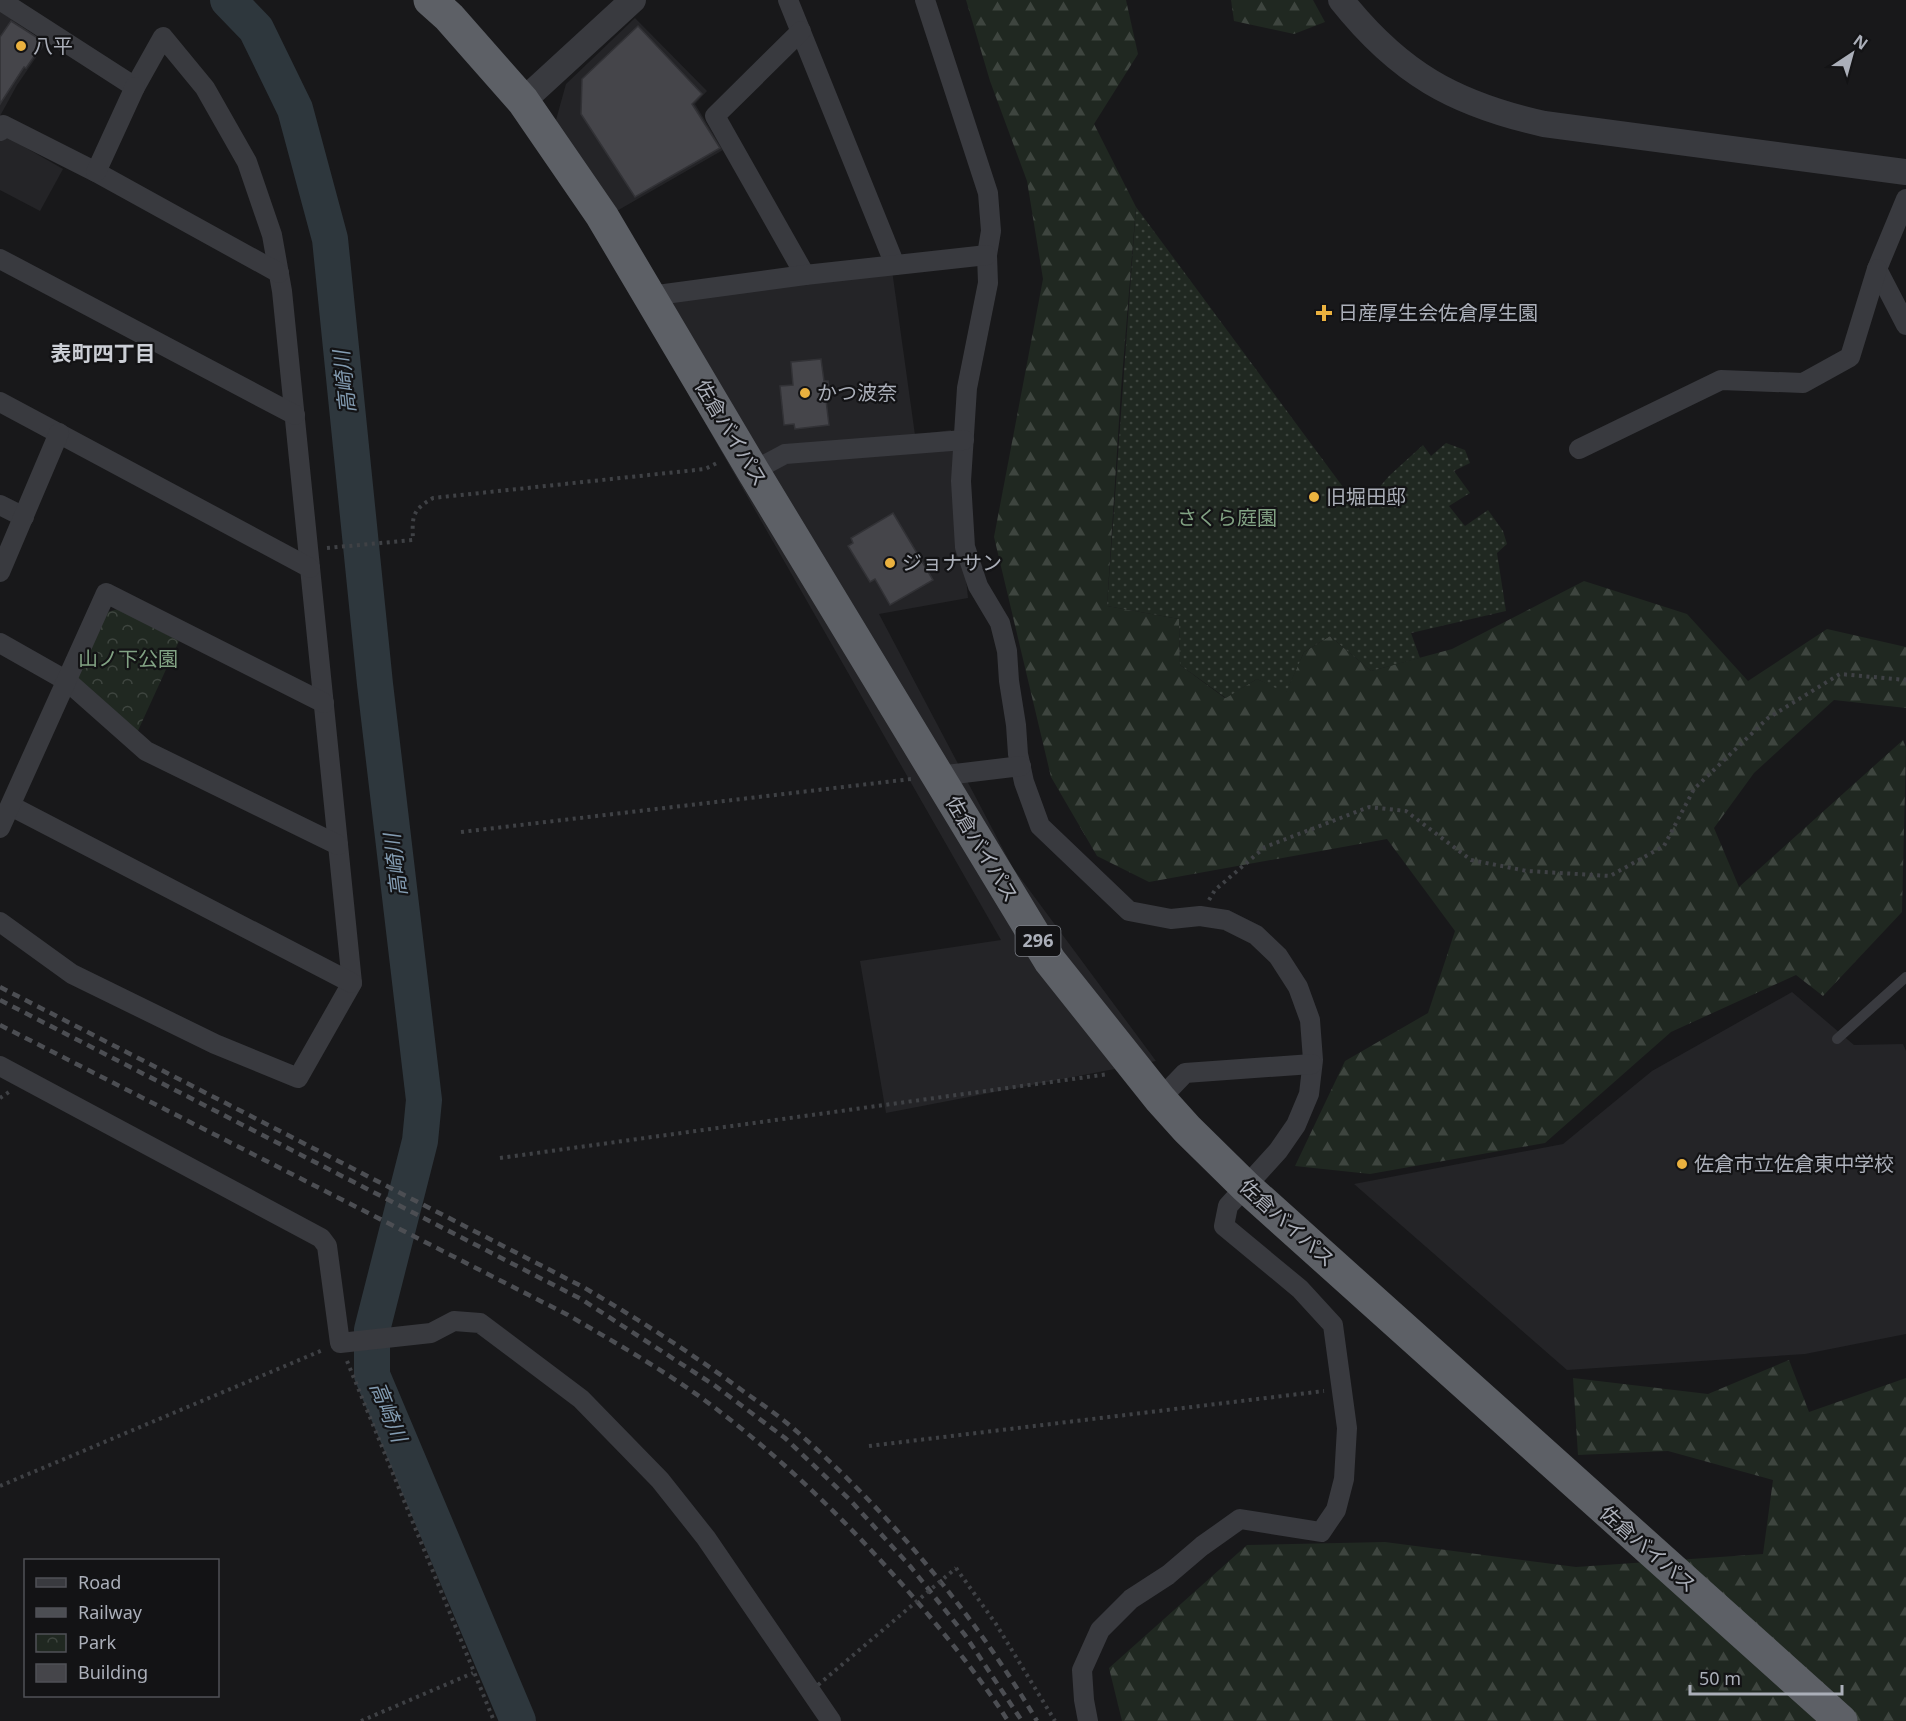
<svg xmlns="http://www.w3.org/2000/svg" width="1906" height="1721" viewBox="0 0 1906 1721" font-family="'Noto Sans','Noto Sans JP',sans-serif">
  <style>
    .built { fill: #242427 }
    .forest { fill: url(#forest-firs) }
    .park { fill: url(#park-crowns) }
    .garden { fill: url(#garden-dots) }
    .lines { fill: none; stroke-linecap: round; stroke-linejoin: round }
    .river { stroke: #2e373d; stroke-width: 36 }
    .building { fill: #45454a; stroke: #323236; stroke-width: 1.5 }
    .path { stroke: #3f4145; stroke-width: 4; stroke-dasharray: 3 4.5; stroke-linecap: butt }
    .service { stroke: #393a3f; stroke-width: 10 }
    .minor { stroke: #393a3f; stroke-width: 20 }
    .tertiary { stroke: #393a3f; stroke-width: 26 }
    .trunk { stroke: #5d6066; stroke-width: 33 }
    .rail { stroke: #4c4e53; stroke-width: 4.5; stroke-dasharray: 8 6; stroke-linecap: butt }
    .path-bridge { stroke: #3f4145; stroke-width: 4; stroke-dasharray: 3 4.5; stroke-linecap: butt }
    .poi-dot { fill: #eab13f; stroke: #131315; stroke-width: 2 }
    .labels { text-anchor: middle; stroke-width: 4.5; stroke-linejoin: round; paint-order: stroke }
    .shield { fill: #131315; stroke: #7d8088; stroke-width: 1.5 }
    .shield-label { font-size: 18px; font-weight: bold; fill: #abafb9 }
    .poi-label { font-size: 20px; fill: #abafb9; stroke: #131315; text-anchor: start }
    .street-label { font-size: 20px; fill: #abafb9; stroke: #131315 }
    .park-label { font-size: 20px; fill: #82a384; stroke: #131315 }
    .neighbourhood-label { font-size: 21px; font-weight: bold; fill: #cbced5; stroke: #131315 }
    .water-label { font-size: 21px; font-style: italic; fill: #839cb2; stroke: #131315 }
  </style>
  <defs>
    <pattern id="forest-firs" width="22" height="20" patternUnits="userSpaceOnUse" patternTransform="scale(1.5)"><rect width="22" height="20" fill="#202821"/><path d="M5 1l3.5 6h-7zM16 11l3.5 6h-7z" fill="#3e453f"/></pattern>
    <pattern id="park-crowns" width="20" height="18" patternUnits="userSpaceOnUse" patternTransform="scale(1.5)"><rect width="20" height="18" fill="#202821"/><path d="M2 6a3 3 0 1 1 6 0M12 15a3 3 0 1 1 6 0" fill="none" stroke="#3e453f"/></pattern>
    <pattern id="garden-dots" width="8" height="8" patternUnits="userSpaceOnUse" patternTransform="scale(1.5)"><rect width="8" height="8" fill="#202821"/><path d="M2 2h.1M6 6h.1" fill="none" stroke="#3e453f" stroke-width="1.8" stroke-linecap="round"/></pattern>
  </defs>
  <rect width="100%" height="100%" fill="#18181a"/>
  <g class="built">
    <polygon points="0,11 46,43 17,85 0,116"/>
    <polygon points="635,18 707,91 695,104 723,150 615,212 664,302 892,270 915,435 951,430 968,598 879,614 1013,868 1156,1061 886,1113 860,961 1001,940 637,304 556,120 566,84"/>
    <polygon points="0,133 63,169 40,211 0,190"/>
    <polygon points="1792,992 1854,1045 1903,1044 1906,1051 1906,1334 1805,1354 1567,1370 1354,1184 1563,1144 1652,1071"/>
  </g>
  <g class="forest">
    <polygon points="966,0 1126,0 1138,54 1094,124 1136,207 1121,390 1107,606 1179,619 1180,665 1225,698 1257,679 1286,692 1304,652 1330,636 1371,671 1452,649 1584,581 1687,614 1748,681 1827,629 1906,647 1906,708 1834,700 1754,773 1714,828 1739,887 1903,740 1906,748 1902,912 1823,996 1796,975 1671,1032 1545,1143 1370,1174 1295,1166 1345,1061 1428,1013 1455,931 1387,839 1149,882 1097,856 1051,777 994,537 1043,279 1027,181 990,81"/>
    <polygon points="1231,0 1313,0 1325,22 1294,34 1234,21"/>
    <polygon points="1789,1360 1809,1412 1906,1378 1906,1721 1122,1721 1109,1668 1247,1545 1385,1542 1576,1567 1763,1554 1773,1480 1668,1451 1578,1455 1573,1378 1708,1394"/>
  </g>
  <polygon class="park" points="118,609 179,641 136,735 76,677 107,612"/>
  <polygon class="garden" points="1136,207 1360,510 1389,476 1423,445 1431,456 1446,443 1465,450 1470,463 1454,471 1470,493 1449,506 1465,526 1488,510 1503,531 1507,544 1497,553 1506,611 1411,633 1420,658 1371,671 1330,636 1304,652 1286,693 1257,679 1226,698 1180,665 1179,619 1107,606"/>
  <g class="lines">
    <polyline class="river" points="228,0 256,29 295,109 330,239 375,684 424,1100 420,1141 372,1330 372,1375 518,1721"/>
  </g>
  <g class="building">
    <polygon points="11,21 44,42 26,68 24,67 0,104 0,37"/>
    <polygon points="638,26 702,94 692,104 720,148 635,197 581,114 582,79"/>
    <polygon points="821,359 824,381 828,381 830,399 826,400 829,425 795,429 794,424 784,425 780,386 793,385 791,362"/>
    <polygon points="893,513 933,580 890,605 875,579 870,582 848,546 853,543 851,538"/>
  </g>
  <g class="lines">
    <g class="path">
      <path d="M 327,548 L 413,540 C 412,516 412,510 433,498 L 705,469 L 719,462"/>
      <polyline points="461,832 911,779"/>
      <polyline points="1209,900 1215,890 1265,847 1369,807 1406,811 1471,860 1527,871 1610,876 1664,846 1694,789 1768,718 1840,674 1906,680"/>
      <polyline points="0,1098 9,1092"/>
      <polyline points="500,1158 1109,1074"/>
      <polyline points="347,1361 494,1721"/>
      <polyline points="869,1446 1324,1391"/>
      <polyline points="0,1486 323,1350"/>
      <polyline points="956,1568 996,1624 1055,1721"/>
      <polyline points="361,1721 473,1673"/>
    </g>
    <polyline class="service" points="1837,1039 1906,977"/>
    <g class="minor">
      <polyline points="0,0 135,87 163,37 205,88 247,162 272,235 282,291 352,983 298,1078 215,1044 72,974 0,922"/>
      <polyline points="788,0 895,265"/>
      <polyline points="925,0 988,193 991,231 987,255 988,283 967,388 961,481 965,547 978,586 1000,623 1007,651 1009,681 1016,725 1018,754 1024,782 1040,826 1129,911 1171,919 1200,916 1226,920 1256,935 1278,956 1298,987 1310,1020 1313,1060 1309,1094 1296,1125 1278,1151 1228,1206 1224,1226 1300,1289 1333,1325 1347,1428 1344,1479 1336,1510 1321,1532 1240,1519 1202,1546 1168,1575 1131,1599 1100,1630 1082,1670 1084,1700 1088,1721"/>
      <polyline points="801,31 715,116 805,275"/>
      <polyline points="0,131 3,125 96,172 279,273"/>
      <polyline points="96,172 135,87"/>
      <polyline points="1906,199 1877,269 1906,325"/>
      <polyline points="0,259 295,415"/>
      <polyline points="650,296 805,275 987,255"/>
      <polyline points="0,402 310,568"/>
      <polyline points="1579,449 1721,380 1803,383 1850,357 1877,269"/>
      <polyline points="753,471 785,454 964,440"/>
      <polyline points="0,505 24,517"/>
      <polyline points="0,572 59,433"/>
      <polyline points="0,643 67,681 146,751 338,845"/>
      <polyline points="938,776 1021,766"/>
      <polyline points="11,806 352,983"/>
      <polyline points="0,828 106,593 324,703"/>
      <polyline points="0,1066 321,1238 327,1246 340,1343 431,1333 454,1321 480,1323 581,1399 660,1480 706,1538 831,1721"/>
      <polyline points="1160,1099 1185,1073 1312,1064"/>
    </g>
    <g class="tertiary">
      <path d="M 1341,0 C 1399,73 1454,104 1544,124 L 1906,172"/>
      <polyline points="523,101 633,0"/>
    </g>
    <polyline class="trunk" points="430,0 449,17 523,101 602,216 753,471 1050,961 1160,1099 1187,1129 1246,1187 1841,1721"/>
    <g class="rail">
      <path d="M 0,987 L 583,1287 C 638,1319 691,1353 743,1391 C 760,1403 778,1415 794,1429 C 889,1512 973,1612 1037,1721"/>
      <polyline points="0,1000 581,1299 714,1385 785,1438 850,1500 910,1566 965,1635 1022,1721"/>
      <path d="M 0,1025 L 568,1315 C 614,1342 660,1368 703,1399 C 786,1460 860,1534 926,1612 C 955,1647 984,1683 1008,1721"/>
    </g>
    <polyline class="path-bridge" points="818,1685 956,1568"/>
  </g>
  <g class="poi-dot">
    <circle cx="21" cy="46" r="6"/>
    <path d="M1321 304h6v6h6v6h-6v6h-6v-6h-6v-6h6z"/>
    <circle cx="805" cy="393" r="6"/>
    <circle cx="1314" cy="497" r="6"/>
    <circle cx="890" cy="563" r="6"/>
    <circle cx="1682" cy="1164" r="6"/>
  </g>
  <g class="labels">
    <rect class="shield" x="1015.5" y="926" width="45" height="30" rx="4.5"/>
    <g class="shield-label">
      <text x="1038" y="947">296</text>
    </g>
    <g class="poi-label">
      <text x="33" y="53">八平</text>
      <text x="1338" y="320">日産厚生会佐倉厚生園</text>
      <text x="817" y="400">かつ波奈</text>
      <text x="1326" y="504">旧堀田邸</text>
      <text x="902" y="570">ジョナサン</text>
      <text x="1694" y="1171">佐倉市立佐倉東中学校</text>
    </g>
    <g class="street-label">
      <text transform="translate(731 433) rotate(59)" y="7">佐倉バイパス</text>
      <text transform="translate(982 849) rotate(59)" y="7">佐倉バイパス</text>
      <text transform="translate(1287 1223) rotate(42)" y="7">佐倉バイパス</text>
      <text transform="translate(1648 1549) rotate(41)" y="7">佐倉バイパス</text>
    </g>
    <g class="park-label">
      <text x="1227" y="525">さくら庭園</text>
      <text x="128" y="666">山ノ下公園</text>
    </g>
    <g class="neighbourhood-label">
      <text x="103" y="361">表町四丁目</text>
    </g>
    <g class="water-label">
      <text transform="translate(345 382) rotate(-96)" y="7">高崎川</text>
      <text transform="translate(396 865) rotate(-97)" y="7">高崎川</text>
      <text transform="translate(388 1412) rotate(68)" y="7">高崎川</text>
    </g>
  </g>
  <rect x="24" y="1559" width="195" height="138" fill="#131315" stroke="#505157" stroke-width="1.5"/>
  <rect x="36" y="1578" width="30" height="9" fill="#393a3f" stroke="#505157" stroke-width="1.5"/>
  <text x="78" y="1589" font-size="18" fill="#abafb9">Road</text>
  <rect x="36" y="1608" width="30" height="9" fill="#4c4e53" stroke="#505157" stroke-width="1.5"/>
  <text x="78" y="1619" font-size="18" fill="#abafb9">Railway</text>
  <rect x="36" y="1634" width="30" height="18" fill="url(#park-crowns)" stroke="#505157" stroke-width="1.5"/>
  <text x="78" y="1649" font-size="18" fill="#abafb9">Park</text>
  <rect x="36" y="1664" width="30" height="18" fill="#45454a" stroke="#505157" stroke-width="1.5"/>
  <text x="78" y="1679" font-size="18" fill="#abafb9">Building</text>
  <g transform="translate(1852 54) rotate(36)" stroke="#131315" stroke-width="4.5" paint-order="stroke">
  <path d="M0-4.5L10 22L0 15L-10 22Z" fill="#abafb9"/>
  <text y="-9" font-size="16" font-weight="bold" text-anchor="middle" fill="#abafb9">N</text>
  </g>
  <path d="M1690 1685v9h152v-9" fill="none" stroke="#abafb9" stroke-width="3"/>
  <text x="1699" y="1685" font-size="18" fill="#abafb9" stroke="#131315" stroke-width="4.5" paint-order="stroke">50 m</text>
</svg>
